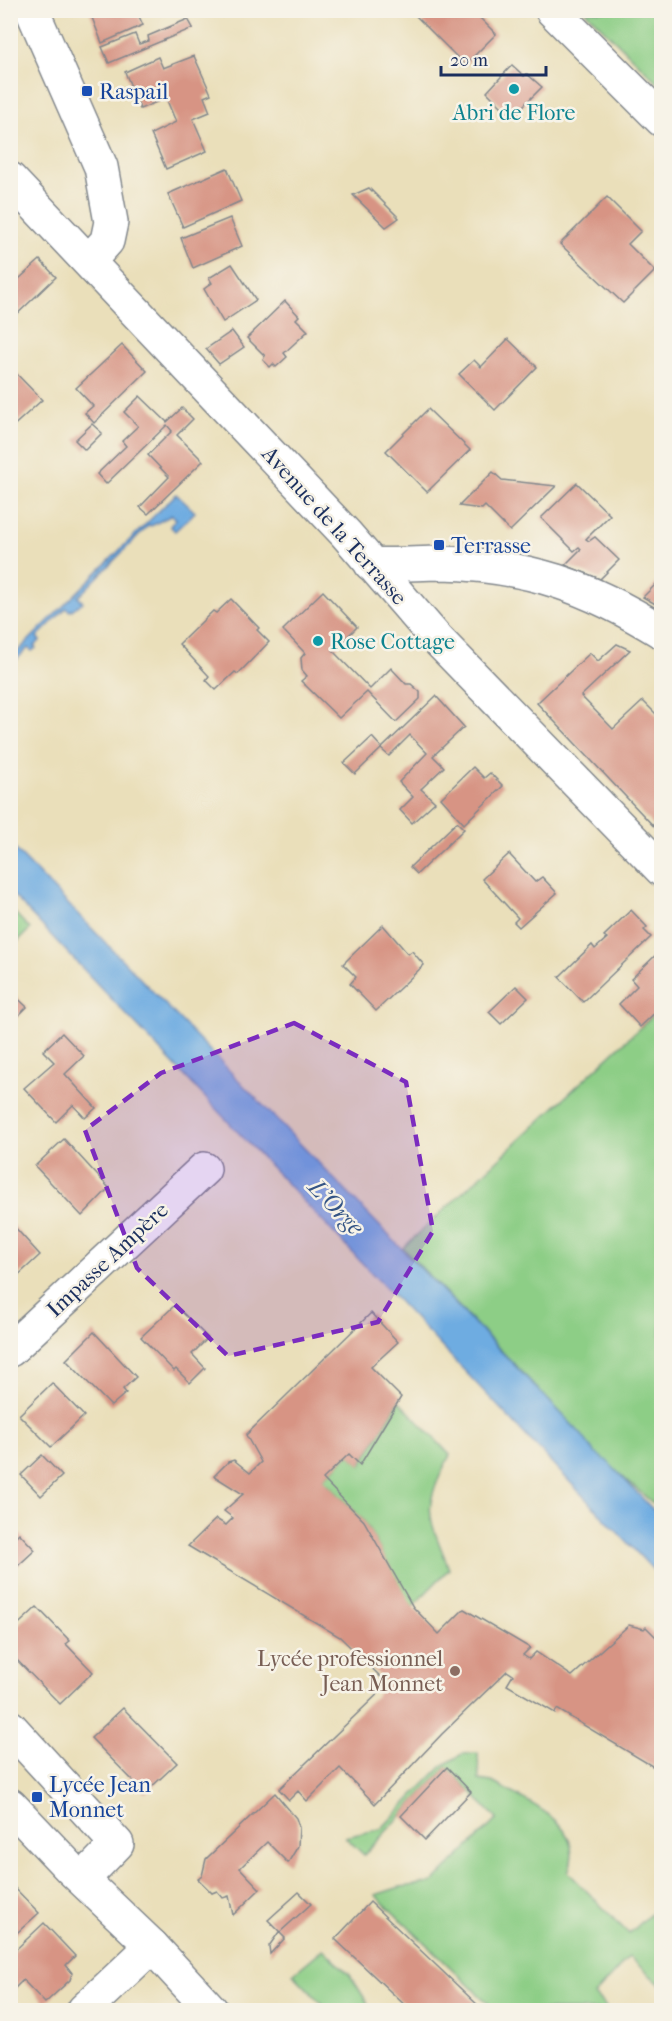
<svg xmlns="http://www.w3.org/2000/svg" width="672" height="2021" viewBox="0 0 672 2021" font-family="'IM FELL French Canon',serif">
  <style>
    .green { fill: #8dce86; stroke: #547e72; stroke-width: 1.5 }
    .water { fill: #6eace1; stroke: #446ea0; stroke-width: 1.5 }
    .building { fill: #d79484 }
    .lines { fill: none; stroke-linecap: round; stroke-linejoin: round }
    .minor-casing { stroke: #82878c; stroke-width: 36 }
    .minor { stroke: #fff; stroke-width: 33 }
    .marked { fill: #7b2cbf; fill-opacity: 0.2; stroke: #7b2cbf; stroke-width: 4.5; stroke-dasharray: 12 8; stroke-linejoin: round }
    .culture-dot { fill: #0f9aa8; stroke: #f7f3e8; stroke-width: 2 }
    .transit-dot { fill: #1a4fb4; stroke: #f7f3e8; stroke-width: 2 }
    .education-dot { fill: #8d6e63; stroke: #f7f3e8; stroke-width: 2 }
    .labels { text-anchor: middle; stroke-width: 5; stroke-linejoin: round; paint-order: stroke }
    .transit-label { font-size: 22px; fill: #164399; stroke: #f7f3e8; text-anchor: start }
    .culture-label { font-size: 22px; fill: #0d838f; stroke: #f7f3e8 }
    .street-label { font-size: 22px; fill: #1b2f5e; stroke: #f7f3e8 }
    .education-label { font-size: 22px; fill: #785e54; stroke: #f7f3e8; text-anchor: end }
    .water-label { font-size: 24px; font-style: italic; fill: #345485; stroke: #f7f3e8 }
  </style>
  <rect width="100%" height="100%" fill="#f7f3e8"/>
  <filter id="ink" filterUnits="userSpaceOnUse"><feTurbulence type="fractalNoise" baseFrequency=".0167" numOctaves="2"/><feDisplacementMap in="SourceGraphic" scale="12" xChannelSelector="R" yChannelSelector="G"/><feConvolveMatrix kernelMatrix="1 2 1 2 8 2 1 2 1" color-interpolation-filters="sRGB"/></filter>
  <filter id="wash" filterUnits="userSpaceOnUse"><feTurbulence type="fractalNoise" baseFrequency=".008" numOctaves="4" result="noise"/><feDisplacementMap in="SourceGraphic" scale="24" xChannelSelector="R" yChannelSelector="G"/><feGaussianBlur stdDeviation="1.35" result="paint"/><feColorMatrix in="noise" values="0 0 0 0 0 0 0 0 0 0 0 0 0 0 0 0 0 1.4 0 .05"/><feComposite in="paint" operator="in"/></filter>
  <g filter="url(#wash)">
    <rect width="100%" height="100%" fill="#eadfba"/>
    <g class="green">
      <polygon points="585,11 661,11 661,86"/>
      <polygon points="11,909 30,929 11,948"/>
      <polygon points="661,1008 661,1510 595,1453 581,1434 403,1248"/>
      <path d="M 399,1401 L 450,1455 C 421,1513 427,1510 449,1569 L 412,1607 L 364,1521 L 323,1479 L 349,1454 L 361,1465 Z"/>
      <path d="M 478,1753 L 479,1780 L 492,1782 C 526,1802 588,1823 568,1872 L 629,1934 L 661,1904 L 661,1985 L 629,1957 L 594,1995 L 609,2010 L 495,2010 L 375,1895 L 400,1887 L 432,1883 L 497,1819 L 447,1767 L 364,1855 L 345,1837 L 381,1829 L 442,1766 L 462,1754 Z"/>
      <polygon points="323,1949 350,1975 372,2010 328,2010 293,1974"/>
    </g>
    <g class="water">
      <polygon points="176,494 195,512 175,531 170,526 176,519 172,515 151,526 149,525 78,597 83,602 70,611 66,608 37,637 40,641 34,646 36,648 32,651 28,648 11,665 11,658"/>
      <polygon points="10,844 581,1434 595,1453 607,1461 661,1518 661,1578 11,893"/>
    </g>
    <g id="blocks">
      <g class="building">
        <polygon points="89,10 136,10 143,25 102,43"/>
        <polygon points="410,10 472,10 496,34 465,65"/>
        <polygon points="188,19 193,28 109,63 102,47 135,34 139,44 149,41 148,36"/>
        <polygon points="194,56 211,94 204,97 210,112 193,119 207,151 166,169 151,134 176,122 166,98 140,109 125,72 158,57 163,68"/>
        <polygon points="512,65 524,76 527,74 542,87 512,117 487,92"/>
        <polygon points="227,168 241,201 183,227 168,194"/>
        <polygon points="369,188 399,218 386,227 353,195"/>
        <polygon points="607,197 641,231 628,244 655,271 623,303 560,244"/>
        <polygon points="230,218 242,246 193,268 181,238"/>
        <polygon points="40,260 56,277 12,319 14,321 10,325 10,287"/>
        <polygon points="232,264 256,300 223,322 204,289 212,283 209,278"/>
        <polygon points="285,301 299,316 296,319 308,331 284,353 287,357 276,367 273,364 270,367 263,360 265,356 247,338"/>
        <polygon points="232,331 244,347 219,364 206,349"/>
        <polygon points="508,339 537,367 495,410 459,374 474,360 481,367"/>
        <polygon points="122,345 147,371 94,423 85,413 93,406 76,388"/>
        <polygon points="10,367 42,400 10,429"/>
        <polygon points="140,396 167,422 182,408 193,419 177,435 203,461 148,514 140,507 169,477 148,455 172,431 167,425 106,484 97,474 126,446 122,441 138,426 124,412"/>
        <polygon points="428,409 470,450 427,492 386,451"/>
        <polygon points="92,424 102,433 85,450 75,440"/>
        <polygon points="493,472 502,480 556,486 510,531 485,506 482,509 459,506"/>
        <polygon points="577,483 610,515 586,539 589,541 595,537 619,560 600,579 565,565 581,549 579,547 574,551 541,518"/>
        <polygon points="662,578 662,603 659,606 643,597"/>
        <polygon points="323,591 357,627 333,651 370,689 391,668 406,684 411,684 420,692 420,699 396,722 367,692 339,718 301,681 307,676 302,670 301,658 305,653 283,630"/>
        <polygon points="231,599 259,628 257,630 269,642 238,674 235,672 216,690 206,680 209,676 179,644 213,611 216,613"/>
        <polygon points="617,644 630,650 581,696 613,729 643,701 662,720 662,835 537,703 590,653 598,661"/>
        <polygon points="436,696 464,727 433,756 444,767 421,789 435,802 412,823 400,810 413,797 399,782 427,753 410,735 389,756 381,749"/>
        <polygon points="372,737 382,748 355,774 344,763"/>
        <polygon points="473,767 484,778 490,773 503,786 464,824 441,798"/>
        <polygon points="457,822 464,829 417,874 410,867"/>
        <polygon points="509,854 535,882 542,877 557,893 519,927 514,922 518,918 482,879"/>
        <polygon points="631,910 647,927 644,930 651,937 583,1002 559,977 592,945 595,949 607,938 604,936"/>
        <polygon points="383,925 408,954 412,951 424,965 376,1011 350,984 356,977 343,964"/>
        <polygon points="662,949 662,1000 657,1005 660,1008 640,1027 619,1004 637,986 631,979"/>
        <polygon points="516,986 528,998 501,1024 489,1012"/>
        <polygon points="10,991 27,1007 10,1024"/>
        <polygon points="62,1033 84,1056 65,1074 96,1108 85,1118 73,1105 56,1122 24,1088 54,1062 43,1051"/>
        <polygon points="64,1139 109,1188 82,1216 35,1166"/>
        <polygon points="12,1224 40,1255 13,1280 10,1278"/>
        <polygon points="175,1305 208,1338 192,1354 205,1368 190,1383 176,1369 174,1371 141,1337"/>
        <polygon points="371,1313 398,1342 371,1367 401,1397 360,1465 349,1454 323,1479 364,1521 413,1607 439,1634 464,1609 530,1648 523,1655 529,1659 536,1652 572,1676 629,1625 644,1629 646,1627 662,1643 662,1772 557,1709 555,1713 507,1685 513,1675 507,1671 442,1734 375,1804 340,1768 307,1801 298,1791 289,1800 279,1789 388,1684 340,1637 188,1546 216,1519 226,1525 233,1518 224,1511 243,1494 214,1476 228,1462 234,1460 250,1473 261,1462 246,1435"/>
        <polygon points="94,1332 136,1377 123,1389 126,1393 111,1406 66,1360"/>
        <polygon points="52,1383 84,1416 51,1447 19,1415"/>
        <polygon points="42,1455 62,1476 41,1496 21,1475"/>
        <polygon points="19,1533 35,1550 10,1573 10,1542"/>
        <polygon points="37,1607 70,1641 66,1644 93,1672 60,1704 10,1653 10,1632"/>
        <polygon points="123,1708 177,1763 145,1793 91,1738"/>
        <polygon points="447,1767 471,1792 425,1840 401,1816"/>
        <polygon points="275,1793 296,1818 299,1827 298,1846 288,1863 267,1842 240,1868 260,1889 233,1915 229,1896 223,1898 217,1891 212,1893 198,1879 202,1876 206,1859"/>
        <polygon points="10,1883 39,1913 10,1939"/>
        <polygon points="299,1892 311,1904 280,1932 268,1920"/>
        <polygon points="370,1902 483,2010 410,2010 335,1939"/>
        <polygon points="44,1923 75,1956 66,1965 72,1973 70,1980 45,2003 23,1980 10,1993 10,1955"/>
        <polygon points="279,1932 285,1938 270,1954 269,1946"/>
      </g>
    </g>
  </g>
  <g filter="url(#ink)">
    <use href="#blocks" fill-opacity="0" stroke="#82878c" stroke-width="1.5"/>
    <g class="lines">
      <g class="minor-casing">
        <g id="minor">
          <polyline points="32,10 101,167 111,222 107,241 89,261"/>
          <polyline points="552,10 662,120"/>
          <polyline points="10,179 346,534 436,638 662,870"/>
          <path d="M 371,564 C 395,566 418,563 441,563 C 528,565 588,586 662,632"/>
          <polyline points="10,1350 204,1169"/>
          <polyline points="10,1727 117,1844 83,1879"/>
          <polyline points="10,1805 70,1868 152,1946 211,2010"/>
          <polyline points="84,2010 152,1946"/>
        </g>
      </g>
      <use href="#minor" class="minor"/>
    </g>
  </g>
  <path class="marked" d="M 294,1023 L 406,1082 L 433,1231 L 378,1322 L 228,1356 L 137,1268 L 85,1130 L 161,1073 Z"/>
  <g class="culture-dot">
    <circle cx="514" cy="89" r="6"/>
    <circle cx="318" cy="641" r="6"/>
  </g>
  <g class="transit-dot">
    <rect x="81" y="85" width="12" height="12" rx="3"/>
    <rect x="433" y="539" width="12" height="12" rx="3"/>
    <rect x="31" y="1791" width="12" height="12" rx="3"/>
  </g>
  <circle class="education-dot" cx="455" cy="1671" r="6"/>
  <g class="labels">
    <g class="transit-label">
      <text x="99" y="99">Raspail</text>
      <text x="451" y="553">Terrasse</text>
      <text x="49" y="1792">Lycée Jean<tspan x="49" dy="25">Monnet</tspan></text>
    </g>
    <g class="culture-label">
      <text x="514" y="120">Abri de Flore</text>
      <text x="330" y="649" text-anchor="start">Rose Cottage</text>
    </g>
    <g class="street-label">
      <text transform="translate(335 525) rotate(48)" y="8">Avenue de la Terrasse</text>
      <text transform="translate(107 1259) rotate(-43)" y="8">Impasse Ampère</text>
    </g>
    <g class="education-label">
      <text x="443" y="1666">Lycée professionnel<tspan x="443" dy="25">Jean Monnet</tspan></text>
    </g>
    <g class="water-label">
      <text transform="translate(336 1207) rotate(46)" y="8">L'Orge</text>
    </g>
  </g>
  <rect width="672" height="2021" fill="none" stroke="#f7f3e8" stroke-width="36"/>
  <path d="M441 66v9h105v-9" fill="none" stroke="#1b2f5e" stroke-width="3"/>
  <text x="450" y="66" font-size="18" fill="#1b2f5e" stroke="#f7f3e8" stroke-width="4.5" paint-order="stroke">20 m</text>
</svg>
